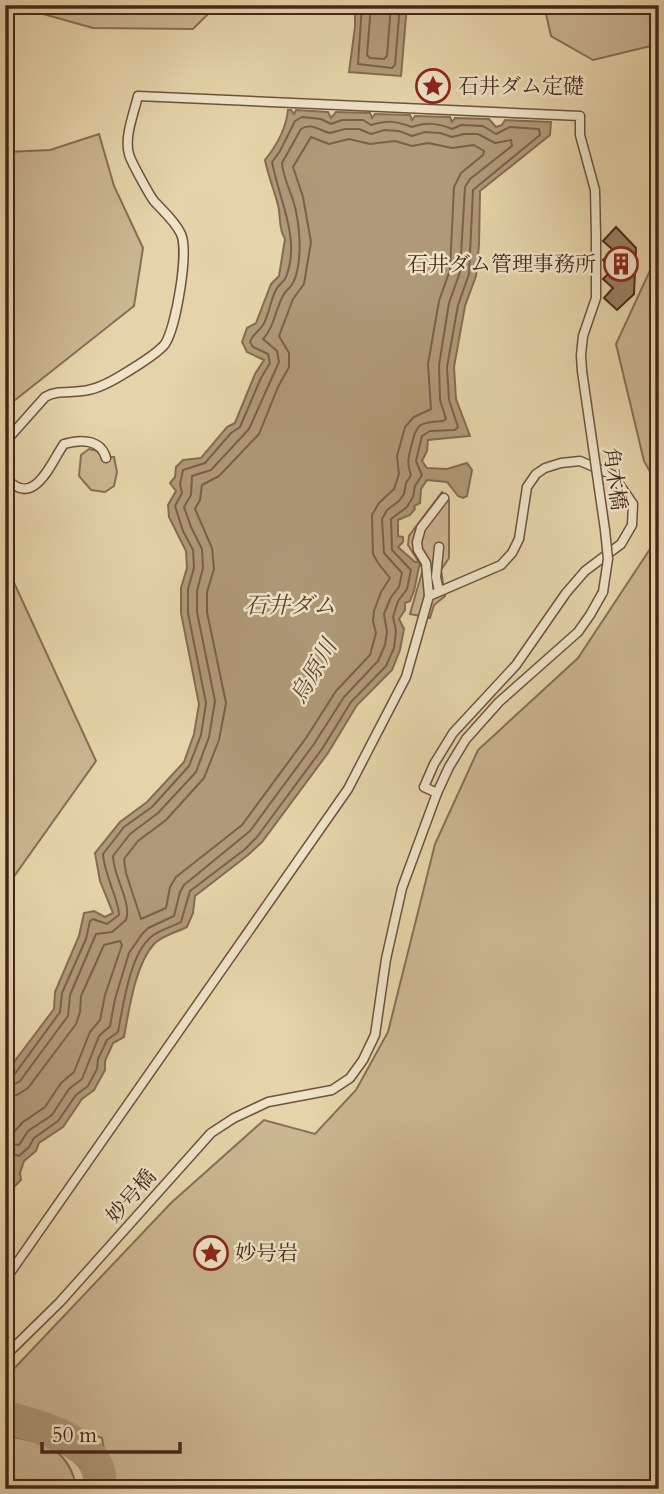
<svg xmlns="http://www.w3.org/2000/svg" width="664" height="1494" viewBox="0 0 664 1494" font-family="Cardo,'Noto Serif JP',serif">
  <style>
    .green { fill: #cab691; stroke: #886e56; stroke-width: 2 }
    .water { fill: #af9978; stroke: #856b52; stroke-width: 2 }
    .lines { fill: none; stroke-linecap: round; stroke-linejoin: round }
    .shore { stroke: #7a6049; stroke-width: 2 }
    .river { stroke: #af9978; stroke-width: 33 }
    .building { fill: #998064; stroke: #46261a; stroke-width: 2 }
    .service-casing { stroke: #6e523e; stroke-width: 11 }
    .service { stroke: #eee3c7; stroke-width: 8 }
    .service-bridge-casing { stroke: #6e523e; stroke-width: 11; stroke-linecap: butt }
    .service-bridge { stroke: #eee3c7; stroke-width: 8 }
    .labels { text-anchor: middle; stroke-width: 5; stroke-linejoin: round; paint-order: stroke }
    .poi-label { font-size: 21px; fill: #46261a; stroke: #eee3c7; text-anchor: start }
    .street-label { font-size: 21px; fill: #46261a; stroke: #eee3c7 }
    .water-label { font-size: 23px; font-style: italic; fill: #604332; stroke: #eee3c7 }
  </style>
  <rect width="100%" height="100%" fill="#e5d4a9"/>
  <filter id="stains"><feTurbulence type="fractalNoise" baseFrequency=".00286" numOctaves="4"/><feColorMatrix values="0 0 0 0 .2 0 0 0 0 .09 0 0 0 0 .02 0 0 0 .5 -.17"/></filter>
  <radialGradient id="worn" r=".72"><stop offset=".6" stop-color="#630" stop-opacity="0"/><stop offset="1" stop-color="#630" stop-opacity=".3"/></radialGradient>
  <g class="green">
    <polygon points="11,5 217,5 193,29 93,28"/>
    <polygon points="544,5 659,5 659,44 593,60 551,36"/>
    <polygon points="99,134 114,186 143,248 134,306 5,408 5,146 7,152 50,150"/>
    <polygon points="659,251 659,488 644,461 616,344"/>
    <polygon points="89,449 98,451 102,457 114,457 117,472 114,486 105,492 91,490 79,476 81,455"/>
    <polygon points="442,492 449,500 449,558 441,570 445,596 434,605 430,618 410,614 423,569 408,545 409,536"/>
    <polygon points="659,530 659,1489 110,1489 102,1438 13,1406 6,1377 171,1203 264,1120 315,1134 356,1090 388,1032 435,844 478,750 578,658 650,549"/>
    <polygon points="5,563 96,761 5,889"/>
    <path d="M 5,1435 C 44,1443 68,1446 77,1489 L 5,1489 Z"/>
  </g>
  <g class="water">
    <polygon points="355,5 407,5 401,76 349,72 355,27"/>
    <path d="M 288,110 L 291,110 L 294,114 L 296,110 L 328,112 L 331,118 L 336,112 L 370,113 L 372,118 L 375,114 L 410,115 L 412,120 L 415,116 L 450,117 L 452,122 L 455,118 L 489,119 L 496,127 L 502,125 L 505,120 L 551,122 L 550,135 L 480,191 L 479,245 L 476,276 L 465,306 L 454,367 L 456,399 L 470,436 L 428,440 L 427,451 L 422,461 L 427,468 L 447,469 L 467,463 L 472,470 L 467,496 L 463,498 L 458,496 L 447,482 L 427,480 L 421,489 L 420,503 L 414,506 L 415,509 L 410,515 L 398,520 L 398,536 L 403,537 L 403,542 L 398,547 L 415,562 L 420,562 L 414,591 L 410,601 L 405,603 L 405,610 L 399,619 L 404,629 L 400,650 L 392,670 L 357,705 L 328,753 L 262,842 L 248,855 L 195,896 L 193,913 L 187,927 C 177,932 161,936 154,944 C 135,965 129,1010 124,1037 L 113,1043 L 105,1061 L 105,1070 L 94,1090 L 82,1099 L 63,1127 L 39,1143 L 36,1151 L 24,1161 L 20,1173 L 21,1180 L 5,1196 L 5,1185 L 10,1184 L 10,1181 L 5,1181 L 5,1166 L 10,1166 L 5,1147 L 5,1074 L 54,1009 L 55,992 L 79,936 L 84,913 L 94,911 L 105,917 L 113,913 L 100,881 L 95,853 L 120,822 L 147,802 L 184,762 L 194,734 L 199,704 L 181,613 L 181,588 L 187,568 L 186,551 L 169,517 L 168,505 L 176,491 L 170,483 L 175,477 L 176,467 L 183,460 L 201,458 L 227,427 L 235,423 L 255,374 L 264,360 L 247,352 L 242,342 L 247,328 L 256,323 L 271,284 L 279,276 L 285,239 C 278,228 281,216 278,205 C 274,190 268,175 265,160 C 277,145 286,129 288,110 Z"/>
  </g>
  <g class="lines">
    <g class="shore">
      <polyline points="362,5 358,64 392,68 395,65 400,5"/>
      <polyline points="371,5 367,55 370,58 384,59 387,56 391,5"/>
      <polygon points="311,137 329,144 349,139 370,144 395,141 412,146 428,143 452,148 474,145 484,151 483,155 461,173 454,187 450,270 439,301 428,364 431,409 414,417 405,427 397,456 399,474 394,489 379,503 372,515 373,554 378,563 390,578 381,592 374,611 373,621 376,633 370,655 336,691 306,738 242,825 176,877 170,887 166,908 141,919 126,873 124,859 138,841 166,820 204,778 219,740 226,703 207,612 207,592 214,569 212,548 195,509 200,500 202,485 219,476 259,434 278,387 289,367 289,353 279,336 293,299 304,284 311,242 303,197 293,167"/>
      <path d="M 5,1078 L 14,1075 L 60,1012 L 62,993 L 86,939 L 90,921 L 93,919 L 107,924 L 119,915 C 119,900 104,874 103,854 L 124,827 L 152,807 L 189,766 L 201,735 L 206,703 L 188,613 L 188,589 L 194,568 L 193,550 L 183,531 L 175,506 L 182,493 L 180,484 L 183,470 L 205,463 L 231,433 L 240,427 L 261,378 L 270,363 L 268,354 L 253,347 L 250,342 C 253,333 258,333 263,325 C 269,315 270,301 276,290 C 278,285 284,282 286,277 C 301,239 279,200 272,162 L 280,151 L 295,121 L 302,117 L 321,119 L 331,124 L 342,120 L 363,120 L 371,125 C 389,120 395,121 412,127 C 427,122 437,123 452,129 L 461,125 L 483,126 L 496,134 L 510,127 L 539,129 L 540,135 L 473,190 L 469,274 L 458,305 L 447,367 L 449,400 L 458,427 L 455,430 L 430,431 L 422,436 L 416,461 L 422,475 L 415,486 L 413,497 L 407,507 L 391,519 L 392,550 L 411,570 L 407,589 L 398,601 L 393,617 L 396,631 L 394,648 L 386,666 L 351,702 L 322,749 L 257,837 L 244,850 L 190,891 L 181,922 C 172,927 159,930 151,937 C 130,954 123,1006 118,1032 L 107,1040 L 98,1059 L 97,1069 L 88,1086 L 76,1095 L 58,1121 L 34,1138 L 29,1147 L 19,1156 L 5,1152"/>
      <path d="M 5,1086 L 13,1085 L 20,1081 L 68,1016 L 70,995 L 96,934 L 112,932 L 126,920 C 132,902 113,876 113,856 L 130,834 L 158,813 L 196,772 L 209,737 L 215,701 L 197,612 L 197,591 L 203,568 L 202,549 L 191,527 L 184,507 L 191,495 L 192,476 L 211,470 L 249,429 L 279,362 L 277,351 L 263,339 C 275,326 275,309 284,294 C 287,289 292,287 294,281 C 303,259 300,222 293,200 C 289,187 283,177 282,163 L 301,129 C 311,122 320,131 330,133 L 345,129 L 359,129 L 371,134 L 385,130 L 399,131 L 412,136 L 425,132 L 440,133 L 452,137 L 464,134 L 478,134 L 495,143 L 511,140 L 512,146 L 470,179 L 465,187 L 460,272 L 449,303 L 439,365 L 440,400 L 446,419 L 443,421 C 418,423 417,423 411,447 C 408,459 407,463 411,475 L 406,483 L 404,494 L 399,501 L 387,510 L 382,519 L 384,553 L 402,573 L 399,587 L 391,597 L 384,614 L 387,632 L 385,645 L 378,661 L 344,697 L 314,744 L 250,831 L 184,885 L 180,892 L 174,916 L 148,928 L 142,934 L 129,953 L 115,999 L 110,1026 L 99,1036 L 82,1079 L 69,1089 L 52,1115 L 28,1131 L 19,1145 L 5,1143"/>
      <polyline points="5,1097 17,1095 28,1088 76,1024 80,1012 81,996 104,945 120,941 122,945 105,995 100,1020 90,1032 74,1072 61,1083 45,1107 23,1122 14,1132 5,1132"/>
    </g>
    <path class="river" d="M 5,1417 C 37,1426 109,1443 99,1489"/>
  </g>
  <polygon class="building" points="616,227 636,248 634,294 617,310 604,298 613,288 603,279 613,269 603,260 613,250 603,241"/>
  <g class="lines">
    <g class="service-casing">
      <g id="service">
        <path d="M 5,442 L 45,397 C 57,390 69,393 82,391 C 96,390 109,383 122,375 C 132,369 158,353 165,344 C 176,327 189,252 181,234 C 175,221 163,211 154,201 C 150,196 130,160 129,154 C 124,137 134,113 138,96 L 580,116 L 580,135 L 595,190 L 596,236 L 596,298 L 583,336 L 581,355 L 582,371"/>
        <path d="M 5,477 C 34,511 51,462 64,444 C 80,439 101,439 106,458"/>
        <polyline points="439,547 436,577 439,591"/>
        <polyline points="429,596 426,563 418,550 417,542 421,528 444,498"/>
        <polyline points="5,1280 348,789 406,677 429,596 501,565 512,553 519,539 527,487 536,474 545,468 561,463 580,461 613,475 633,504 632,525 621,544 585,571 566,593 516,665 453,733 434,764 424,787 437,793"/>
        <polyline points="5,1356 60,1302 211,1133 234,1118 268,1102 332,1090 350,1078 363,1060 375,1035 386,959 402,888 437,793 449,767 466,739 499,702 578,632 590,615 603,592"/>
      </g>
    </g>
    <use href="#service" class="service"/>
    <g class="service-bridge-casing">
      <polyline id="service-bridge" points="582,371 605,530 608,559 603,592"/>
    </g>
    <use href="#service-bridge" class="service-bridge"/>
  </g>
  <defs>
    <g id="sight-ring" transform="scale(1.75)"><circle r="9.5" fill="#eee3c7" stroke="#8f2418" stroke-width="1.5"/><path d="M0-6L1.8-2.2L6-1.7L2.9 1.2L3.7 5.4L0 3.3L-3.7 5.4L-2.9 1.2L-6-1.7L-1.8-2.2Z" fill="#8f2418"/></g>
    <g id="building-ring" transform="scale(1.75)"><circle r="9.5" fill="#eee3c7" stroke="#8f2418" stroke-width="1.5"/><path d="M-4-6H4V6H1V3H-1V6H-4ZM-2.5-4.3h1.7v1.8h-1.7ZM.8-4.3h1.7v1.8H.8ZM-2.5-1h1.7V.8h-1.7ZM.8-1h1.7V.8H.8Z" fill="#8f2418"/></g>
  </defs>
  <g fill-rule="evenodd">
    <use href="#sight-ring" x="433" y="86"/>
    <use href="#building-ring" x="621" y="264"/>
    <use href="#sight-ring" x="211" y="1253"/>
  </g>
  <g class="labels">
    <g class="poi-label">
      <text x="458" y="93">石井ダム定礎</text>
      <text x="596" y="271" text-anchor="end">石井ダム管理事務所</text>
      <text x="235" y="1260">妙号岩</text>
    </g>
    <g class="street-label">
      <text transform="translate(615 479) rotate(82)" y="7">角木橋</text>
      <text transform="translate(131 1196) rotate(-49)" y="7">妙号橋</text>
    </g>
    <g class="water-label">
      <text x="290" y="613">石井ダム</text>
      <text transform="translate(313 671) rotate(-60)" y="8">烏原川</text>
    </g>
  </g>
  <rect width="664" height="1494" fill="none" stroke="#e5d4a9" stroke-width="28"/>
  <rect x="7" y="7" width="650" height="1480" fill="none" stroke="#46261a" stroke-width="3.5"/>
  <rect x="14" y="14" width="636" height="1466" fill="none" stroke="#46261a" stroke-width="2"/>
  <path d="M42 1442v10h138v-10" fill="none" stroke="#46261a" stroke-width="3.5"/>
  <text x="52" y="1442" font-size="21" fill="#46261a" stroke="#eee3c7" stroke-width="5" paint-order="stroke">50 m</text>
  <rect width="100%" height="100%" filter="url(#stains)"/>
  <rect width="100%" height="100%" fill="url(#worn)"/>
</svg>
